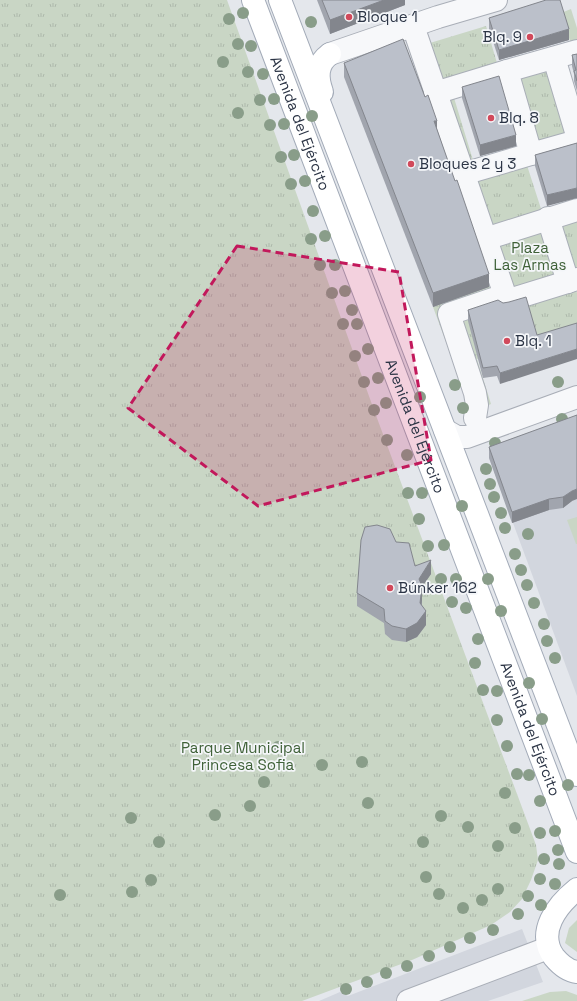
<svg xmlns="http://www.w3.org/2000/svg" width="577" height="1001" viewBox="0 0 577 1001" font-family="'Space Grotesk',sans-serif">
  <style>
    .built { fill: #d2d6de }
    .green { fill: #c9d6c5 }
    .park { fill: url(#park-tufts) }
    .lines { fill: none; stroke-linecap: round; stroke-linejoin: round }
    .minor-casing { stroke: #a9aeb7; stroke-width: 24 }
    .major-casing { stroke: #a3abb8; stroke-width: 24 }
    .minor { stroke: #f7f8fa; stroke-width: 22 }
    .major { stroke: #fff; stroke-width: 22 }
    .tree { fill: #899d89 }
    .wall { fill: #a1a5ae }
    .shaded-wall { fill: #83868d }
    .building { fill: #bbc0ca; stroke: #83868d }
    .marked { fill: #c2185b; fill-opacity: 0.2; stroke: #c2185b; stroke-width: 3; stroke-dasharray: 8 5; stroke-linejoin: round }
    .poi-dot { fill: #d1495b; stroke: #f4f6f9; stroke-width: 1.5 }
    .labels { text-anchor: middle; stroke-width: 3.5; stroke-linejoin: round; paint-order: stroke }
    .poi-label { font-size: 15px; fill: #2b3445; stroke: #f4f6f9; text-anchor: start }
    .street-label { font-size: 15px; fill: #2b3445; stroke: #f4f6f9 }
    .park-label { font-size: 15px; fill: #3f6138; stroke: #f4f6f9 }
  </style>
  <defs>
    <pattern id="park-tufts" width="24" height="20" patternUnits="userSpaceOnUse"><rect width="24" height="20" fill="#c9d6c5"/><path d="M3 7l-1-3M5 7V3M7 7l1-3M15 17l-1-3M17 17v-4M19 17l1-3" fill="none" stroke="#adb8ab"/></pattern>
  </defs>
  <rect width="100%" height="100%" fill="#e4e7ec"/>
  <g class="built">
    <polygon points="577,426 577,696 489,458"/>
    <polygon points="522,929 543,982 488,1001 319,1001 340,992 348,996"/>
  </g>
  <g class="green">
    <polygon points="571,9 577,28 577,46 571,44 561,13"/>
    <polygon points="577,517 577,544 576,544 567,520"/>
    <polygon points="577,920 577,952 565,943 569,928"/>
    <polygon points="566,991 577,995 577,1001 522,1001 550,992"/>
  </g>
  <g class="park">
    <polygon points="0,0 227,0 374,410 536,845 538,860 531,880 522,899 510,912 491,925 412,960 302,1001 0,1001"/>
    <polygon points="486,26 500,73 451,88 476,170 524,156 543,215 577,205 577,284 574,285 577,293 577,334 477,359 491,404 478,410 478,428 433,307 490,286 420,46"/>
    <polygon points="554,66 574,137 533,149 513,77"/>
  </g>
  <g class="lines">
    <g class="minor-casing">
      <g id="minor">
        <polyline points="413,26 505,295 449,314 475,393 477,405 475,418"/>
        <polyline points="577,51 507,71 531,154 577,141"/>
        <polyline points="330,54 438,17 496,0"/>
        <polyline points="554,58 577,135"/>
        <polyline points="435,93 507,71"/>
        <polyline points="463,174 531,154"/>
        <polyline points="548,218 568,282"/>
        <polyline points="485,239 577,210"/>
        <polyline points="505,295 506,301 577,279"/>
        <polyline points="445,430 457,437 467,437 577,397"/>
        <polyline points="408,1001 548,948"/>
      </g>
    </g>
    <g class="major-casing">
      <g id="major">
        <path id="s1" d="M 253,0 L 577,852"/>
        <polyline points="280,0 577,775"/>
        <path d="M 322,92 C 317,78 316,64 330,54"/>
        <path d="M 577,889 C 557,905 536,932 554,957 C 559,963 568,971 577,972"/>
      </g>
    </g>
    <use href="#minor" class="minor"/>
    <use href="#major" class="major"/>
  </g>
  <g class="tree">
    <circle cx="243" cy="13" r="6"/>
    <circle cx="229" cy="19" r="6"/>
    <circle cx="311" cy="22" r="6"/>
    <circle cx="238" cy="44" r="6"/>
    <circle cx="251" cy="46" r="6"/>
    <circle cx="223" cy="62" r="6"/>
    <circle cx="248" cy="72" r="6"/>
    <circle cx="263" cy="74" r="6"/>
    <circle cx="274" cy="99" r="6"/>
    <circle cx="260" cy="100" r="6"/>
    <circle cx="238" cy="113" r="6"/>
    <circle cx="312" cy="116" r="6"/>
    <circle cx="284" cy="124" r="6"/>
    <circle cx="270" cy="125" r="6"/>
    <circle cx="294" cy="155" r="6"/>
    <circle cx="281" cy="157" r="6"/>
    <circle cx="305" cy="181" r="6"/>
    <circle cx="291" cy="184" r="6"/>
    <circle cx="313" cy="211" r="6"/>
    <circle cx="325" cy="236" r="6"/>
    <circle cx="311" cy="239" r="6"/>
    <circle cx="320" cy="265" r="6"/>
    <circle cx="335" cy="265" r="6"/>
    <circle cx="345" cy="291" r="6"/>
    <circle cx="332" cy="293" r="6"/>
    <circle cx="352" cy="310" r="6"/>
    <circle cx="343" cy="324" r="6"/>
    <circle cx="357" cy="324" r="6"/>
    <circle cx="368" cy="349" r="6"/>
    <circle cx="355" cy="356" r="6"/>
    <circle cx="378" cy="378" r="6"/>
    <circle cx="364" cy="382" r="6"/>
    <circle cx="558" cy="382" r="6"/>
    <circle cx="455" cy="385" r="6"/>
    <circle cx="420" cy="397" r="6"/>
    <circle cx="386" cy="403" r="6"/>
    <circle cx="463" cy="408" r="6"/>
    <circle cx="374" cy="410" r="6"/>
    <circle cx="562" cy="419" r="6"/>
    <circle cx="387" cy="440" r="6"/>
    <circle cx="495" cy="443" r="6"/>
    <circle cx="407" cy="455" r="6"/>
    <circle cx="486" cy="469" r="6"/>
    <circle cx="490" cy="484" r="6"/>
    <circle cx="408" cy="493" r="6"/>
    <circle cx="422" cy="493" r="6"/>
    <circle cx="494" cy="497" r="6"/>
    <circle cx="462" cy="506" r="6"/>
    <circle cx="501" cy="513" r="6"/>
    <circle cx="419" cy="519" r="6"/>
    <circle cx="505" cy="528" r="6"/>
    <circle cx="528" cy="534" r="6"/>
    <circle cx="444" cy="545" r="6"/>
    <circle cx="428" cy="546" r="6"/>
    <circle cx="515" cy="554" r="6"/>
    <circle cx="521" cy="570" r="6"/>
    <circle cx="441" cy="579" r="6"/>
    <circle cx="456" cy="579" r="6"/>
    <circle cx="488" cy="579" r="6"/>
    <circle cx="527" cy="585" r="6"/>
    <circle cx="452" cy="602" r="6"/>
    <circle cx="534" cy="603" r="6"/>
    <circle cx="466" cy="608" r="6"/>
    <circle cx="501" cy="611" r="6"/>
    <circle cx="544" cy="624" r="6"/>
    <circle cx="478" cy="639" r="6"/>
    <circle cx="547" cy="641" r="6"/>
    <circle cx="555" cy="658" r="6"/>
    <circle cx="475" cy="663" r="6"/>
    <circle cx="529" cy="683" r="6"/>
    <circle cx="483" cy="690" r="6"/>
    <circle cx="497" cy="691" r="6"/>
    <circle cx="542" cy="719" r="6"/>
    <circle cx="497" cy="720" r="6"/>
    <circle cx="507" cy="746" r="6"/>
    <circle cx="278" cy="747" r="6"/>
    <circle cx="362" cy="762" r="6"/>
    <circle cx="322" cy="765" r="6"/>
    <circle cx="517" cy="774" r="6"/>
    <circle cx="529" cy="775" r="6"/>
    <circle cx="264" cy="782" r="6"/>
    <circle cx="568" cy="785" r="6"/>
    <circle cx="505" cy="793" r="6"/>
    <circle cx="540" cy="801" r="6"/>
    <circle cx="368" cy="803" r="6"/>
    <circle cx="250" cy="806" r="6"/>
    <circle cx="215" cy="815" r="6"/>
    <circle cx="441" cy="816" r="6"/>
    <circle cx="131" cy="818" r="6"/>
    <circle cx="468" cy="827" r="6"/>
    <circle cx="515" cy="828" r="6"/>
    <circle cx="555" cy="831" r="6"/>
    <circle cx="540" cy="833" r="6"/>
    <circle cx="159" cy="842" r="6"/>
    <circle cx="423" cy="842" r="6"/>
    <circle cx="498" cy="846" r="6"/>
    <circle cx="558" cy="850" r="6"/>
    <circle cx="544" cy="859" r="6"/>
    <circle cx="559" cy="864" r="6"/>
    <circle cx="426" cy="877" r="6"/>
    <circle cx="540" cy="879" r="6"/>
    <circle cx="151" cy="880" r="6"/>
    <circle cx="555" cy="884" r="6"/>
    <circle cx="498" cy="889" r="6"/>
    <circle cx="132" cy="892" r="6"/>
    <circle cx="439" cy="894" r="6"/>
    <circle cx="60" cy="895" r="6"/>
    <circle cx="528" cy="896" r="6"/>
    <circle cx="482" cy="900" r="6"/>
    <circle cx="541" cy="905" r="6"/>
    <circle cx="463" cy="908" r="6"/>
    <circle cx="518" cy="914" r="6"/>
    <circle cx="493" cy="930" r="6"/>
    <circle cx="470" cy="938" r="6"/>
    <circle cx="450" cy="947" r="6"/>
    <circle cx="429" cy="956" r="6"/>
    <circle cx="407" cy="966" r="6"/>
    <circle cx="386" cy="973" r="6"/>
    <circle cx="367" cy="982" r="6"/>
    <circle cx="346" cy="989" r="6"/>
  </g>
  <g class="wall">
    <polygon points="317,0 405,0 405,5 330,34"/>
    <polygon points="489,18 569,40 499,60 489,29"/>
    <polygon points="577,54 577,91 574,81 574,74 572,66 572,55"/>
    <polygon points="344,63 437,129 489,287 433,307 344,77"/>
    <polygon points="462,87 516,146 480,156 462,98"/>
    <polygon points="577,143 547,206 535,166 535,155"/>
    <polygon points="503,303 500,384 497,376 483,378 468,321 468,310"/>
    <polygon points="489,447 572,501 563,508 549,510 512,523 489,458"/>
    <polygon points="396,542 415,566 431,574 422,587 422,606 426,625 417,637 406,642 392,640 385,634 384,623 357,606 357,593"/>
  </g>
  <g class="shaded-wall">
    <polygon points="384,0 405,0 405,5 330,34 330,20"/>
    <polygon points="569,29 569,40 499,60 499,50"/>
    <polygon points="434,121 437,121 437,134"/>
    <polygon points="516,135 516,146 480,156 480,145"/>
    <polygon points="577,188 577,198 547,206 547,195"/>
    <polygon points="489,274 489,287 433,307 433,293"/>
    <polygon points="577,349 577,359 500,384 500,373"/>
    <polygon points="577,489 577,499 572,501 563,508 563,497 572,491"/>
    <polygon points="549,499 549,510 512,523 512,512"/>
    <polygon points="431,560 431,574 422,587 422,600 420,617 419,579"/>
    <polygon points="426,611 426,625 417,637 406,642 406,629"/>
  </g>
  <g class="building">
    <polygon points="322,0 384,0 330,20"/>
    <polygon points="546,0 560,0 569,29 499,50 489,18"/>
    <polygon points="403,39 425,97 428,95 437,121 434,121 455,181 457,180 489,274 433,293 344,63"/>
    <polygon points="577,54 577,81 574,71 576,70 572,55"/>
    <polygon points="499,76 516,135 480,145 462,87"/>
    <polygon points="577,143 577,188 547,195 535,155"/>
    <polygon points="526,297 537,335 577,323 577,349 500,373 497,366 483,368 468,310 498,300 503,303 509,302"/>
    <polygon points="577,415 577,489 572,491 563,497 549,499 512,512 489,447"/>
    <polygon points="377,525 390,529 396,542 409,543 415,566 431,560 419,579 422,586 420,603 426,611 417,623 406,629 392,626 385,621 384,609 357,593 361,540 365,527"/>
  </g>
  <path class="marked" d="M 237,246 L 399,272 L 431,460 L 258,506 L 128,408 Z"/>
  <g class="poi-dot">
    <circle cx="349" cy="17" r="4"/>
    <circle cx="530" cy="37" r="4"/>
    <circle cx="491" cy="118" r="4"/>
    <circle cx="411" cy="164" r="4"/>
    <circle cx="507" cy="341" r="4"/>
    <circle cx="390" cy="588" r="4"/>
  </g>
  <g class="labels">
    <g class="poi-label">
      <text x="357" y="22">Bloque 1</text>
      <text x="522" y="42" text-anchor="end">Blq. 9</text>
      <text x="499" y="123">Blq. 8</text>
      <text x="419" y="169">Bloques 2 y 3</text>
      <text x="515" y="346">Blq. 1</text>
      <text x="398" y="593">Búnker 162</text>
    </g>
    <g class="street-label">
      <text dy="5" stroke="none"><textPath href="#s1" startOffset="132">Avenida del Ejército</textPath></text>
      <text dy="5" stroke="none"><textPath href="#s1" startOffset="456">Avenida del Ejército</textPath></text>
      <text dy="5" stroke="none"><textPath href="#s1" startOffset="780">Avenida del Ejército</textPath></text>
    </g>
    <g class="park-label">
      <text x="530" y="253">Plaza<tspan x="530" dy="17">Las Armas</tspan></text>
      <text x="243" y="753">Parque Municipal<tspan x="243" dy="17">Princesa Sofia</tspan></text>
    </g>
  </g>
</svg>
